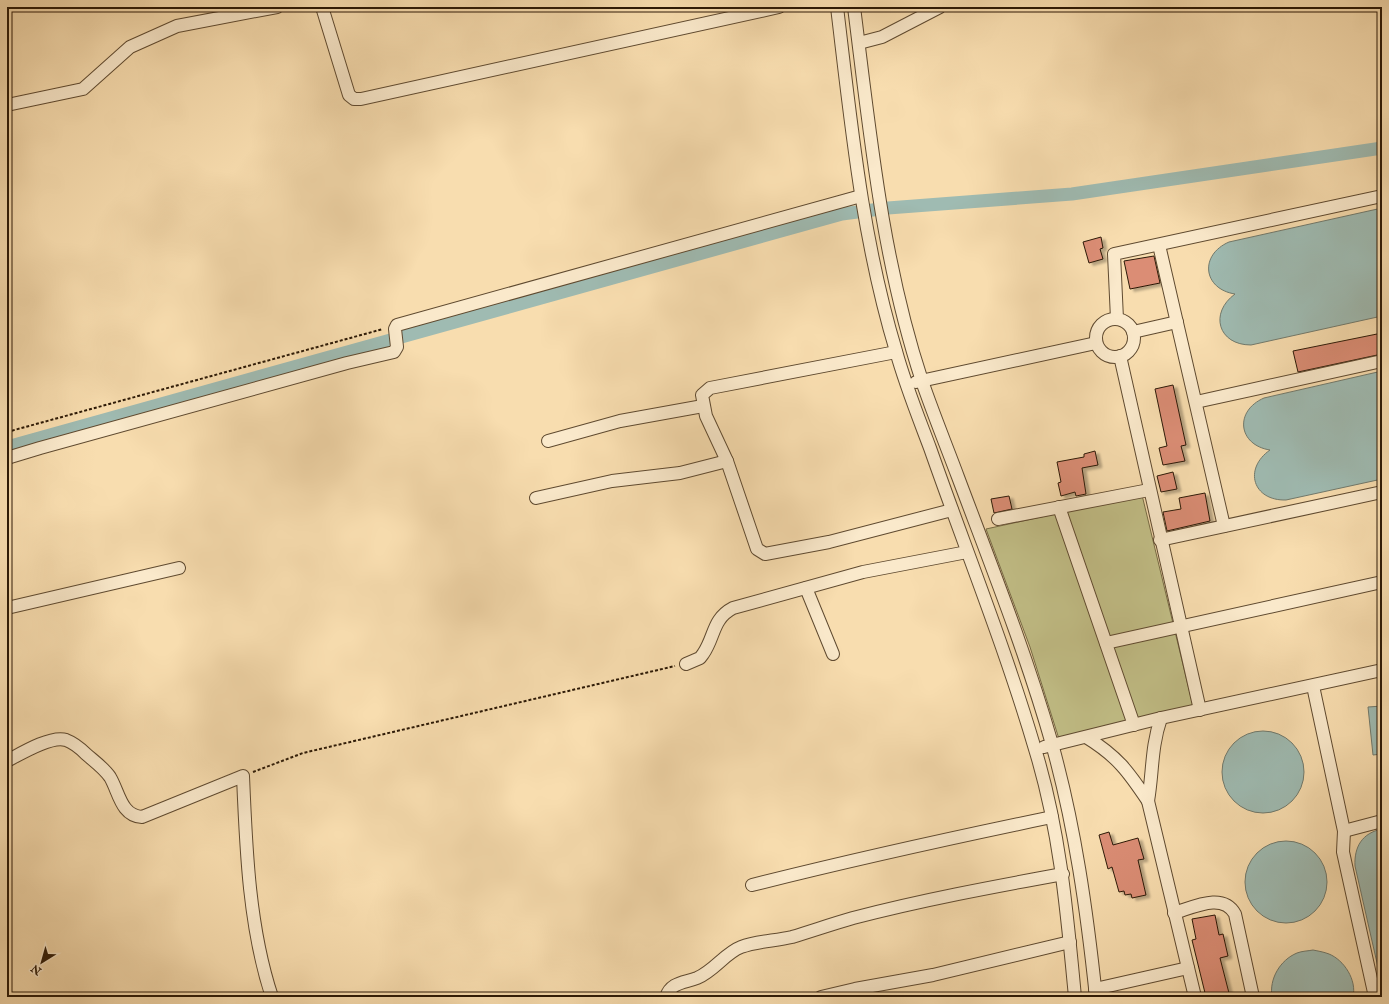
<svg xmlns="http://www.w3.org/2000/svg" width="1389" height="1004" viewBox="0 0 1389 1004" font-family="'IM FELL English',serif">
  <style>
    .green { fill: #c2bf87; stroke: #776c46 }
    .water { fill: #9fbbb2; stroke: #717a6d }
    .lines { fill: none; stroke-linecap: round; stroke-linejoin: round }
    .canal { stroke: #9fbbb2; stroke-width: 13 }
    .building { fill: #db8d75; stroke: #2c1906; filter: url(#shadow) }
    .minor-casing { stroke: #5f4a30; stroke-width: 14 }
    .path { stroke: #2c1906; stroke-width: 2; stroke-dasharray: 3 2; stroke-linecap: butt }
    .minor { stroke: #fae9cb; stroke-width: 12 }
  </style>
  <defs>
    <filter id="shadow"><feDropShadow dx="4" dy="2.5" stdDeviation="1" flood-color="#0004"/></filter>
  </defs>
  <rect width="100%" height="100%" fill="#f8ddaf"/>
  <filter id="stains"><feTurbulence type="fractalNoise" baseFrequency=".005" numOctaves="4"/><feColorMatrix values="0 0 0 0 .2 0 0 0 0 .09 0 0 0 0 .02 0 0 0 .5 -.17"/></filter>
  <radialGradient id="worn" r=".72"><stop offset=".6" stop-color="#630" stop-opacity="0"/><stop offset="1" stop-color="#630" stop-opacity=".3"/></radialGradient>
  <polygon class="green" points="1142,495 1193,706 1059,739 1030,647 986,529"/>
  <g class="water">
    <path d="M 1382,208 L 1382,316 L 1251,345 C 1218,345 1209,313 1235,294 C 1203,289 1199,255 1229,242 Z"/>
    <path d="M 1382,371 L 1382,479 L 1286,500 C 1253,501 1243,469 1270,450 C 1238,445 1234,411 1264,398 Z"/>
    <polygon points="1382,706 1382,754 1373,755 1368,707"/>
    <circle cx="1263" cy="772" r="41"/>
    <path d="M 1382,829 L 1382,985 L 1355,866 C 1354,847 1362,833 1382,829 Z"/>
    <circle cx="1286" cy="882" r="41"/>
    <path d="M 1313,950 C 1318,951 1324,952 1329,954 C 1344,960 1357,980 1353,997 L 1272,997 C 1269,979 1280,960 1297,953 C 1302,951 1308,951 1313,950 Z"/>
  </g>
  <g class="lines">
    <polyline class="canal" points="7,447 842,214 888,208 1072,194 1382,148"/>
  </g>
  <g class="building">
    <polygon points="1101,237 1103,248 1100,249 1103,259 1089,263 1083,242"/>
    <polygon points="1154,256 1160,283 1130,289 1124,261"/>
    <polygon points="1382,333 1382,354 1298,372 1293,351"/>
    <polygon points="1173,385 1186,445 1181,446 1185,461 1163,465 1159,448 1167,446 1155,389"/>
    <polygon points="1095,451 1098,465 1082,468 1086,494 1076,496 1075,492 1061,496 1058,483 1061,482 1057,462 1084,457 1084,454"/>
    <polygon points="1173,472 1177,489 1161,492 1157,476"/>
    <polygon points="1205,493 1210,521 1167,531 1163,512 1181,509 1179,498"/>
    <polygon points="1009,496 1012,509 994,513 991,499"/>
    <polygon points="1109,832 1113,845 1138,838 1144,859 1138,860 1146,895 1132,898 1131,894 1125,895 1124,891 1119,892 1112,867 1108,869 1099,835"/>
    <polygon points="1215,915 1219,935 1223,934 1228,956 1220,958 1230,997 1206,997 1192,940 1196,939 1192,919"/>
  </g>
  <g class="lines">
    <g class="minor-casing">
      <g id="minor">
        <polyline points="322,7 349,95 354,99 361,99 779,7"/>
        <path d="M 837,7 C 851,123 862,239 896,351 C 905,384 918,416 930,448 C 965,548 1005,647 1035,749 C 1060,830 1067,913 1075,997"/>
        <path d="M 854,7 C 870,133 882,260 922,381 C 933,413 946,445 958,477 C 991,565 1026,653 1052,744 C 1075,826 1087,912 1096,997"/>
        <polyline points="859,43 882,37 940,7"/>
        <polyline points="7,105 83,89 130,47 177,26 277,7"/>
        <polyline points="1159,245 1224,526"/>
        <polyline points="1117,319 1114,254 1382,196"/>
        <circle cx="1115" cy="338" r="19"/>
        <polyline points="1133,332 1177,322"/>
        <polyline points="896,352 710,388 702,395 706,416 727,461 757,549 765,554 829,542 952,510"/>
        <polyline points="1120,356 1200,710"/>
        <polyline points="916,382 1096,343"/>
        <polyline points="1196,402 1382,361"/>
        <polyline points="548,441 620,421 703,406"/>
        <polyline points="7,458 40,448 347,363 394,352 397,347 395,329 397,325 861,196"/>
        <polyline points="536,498 612,481 680,473 727,461"/>
        <polyline points="1059,507 1134,725"/>
        <polyline points="998,519 1149,490"/>
        <polyline points="1160,540 1382,492"/>
        <polyline points="806,588 833,654"/>
        <polyline points="7,608 179,568"/>
        <polyline points="1106,643 1382,582"/>
        <path d="M 686,664 L 700,658 L 703,654 C 715,637 712,619 733,608 L 863,572 L 967,552"/>
        <polyline points="1313,686 1344,831 1343,852 1375,997"/>
        <path d="M 1086,737 C 1117,756 1128,771 1148,801 C 1153,772 1151,747 1161,718"/>
        <polyline points="1044,747 1161,718 1382,670"/>
        <path d="M 7,761 C 20,754 51,735 66,740 C 74,743 80,748 86,754 C 94,761 104,768 110,777 C 119,792 121,816 142,817 L 243,776 C 246,849 249,928 272,997"/>
        <polyline points="1148,801 1195,997"/>
        <polyline points="1344,831 1382,821"/>
        <path d="M 752,885 C 851,860 951,838 1052,817"/>
        <path d="M 1174,913 C 1194,907 1223,892 1235,914 L 1253,997"/>
        <polyline points="1095,989 1188,968"/>
        <path d="M 666,997 C 671,982 684,983 697,978 C 714,971 725,953 741,947 C 757,941 775,941 792,937 C 812,931 832,924 853,918 C 922,900 992,887 1063,874"/>
        <polyline points="821,997 855,989 933,975 1070,942"/>
      </g>
    </g>
    <g class="path">
      <polyline points="7,432 383,329"/>
      <polyline points="253,772 303,753 675,666"/>
    </g>
    <use href="#minor" class="minor"/>
  </g>
  <rect width="1389" height="1004" fill="none" stroke="#f8ddaf" stroke-width="24"/>
  <rect x="8" y="8" width="1373" height="988" fill="none" stroke="#2c1906" stroke-width="2"/>
  <rect x="12" y="12" width="1365" height="980" fill="none" stroke="#2c1906"/>
  <g transform="translate(42 962) rotate(217)" stroke="#fae9cb" stroke-width="3" paint-order="stroke">
  <path d="M0-3L7 15L0 10L-7 15Z" fill="#2c1906"/>
  <text y="-6" font-size="11" font-weight="bold" text-anchor="middle" fill="#2c1906">N</text>
  </g>
  <rect width="100%" height="100%" filter="url(#stains)"/>
  <rect width="100%" height="100%" fill="url(#worn)"/>
</svg>
